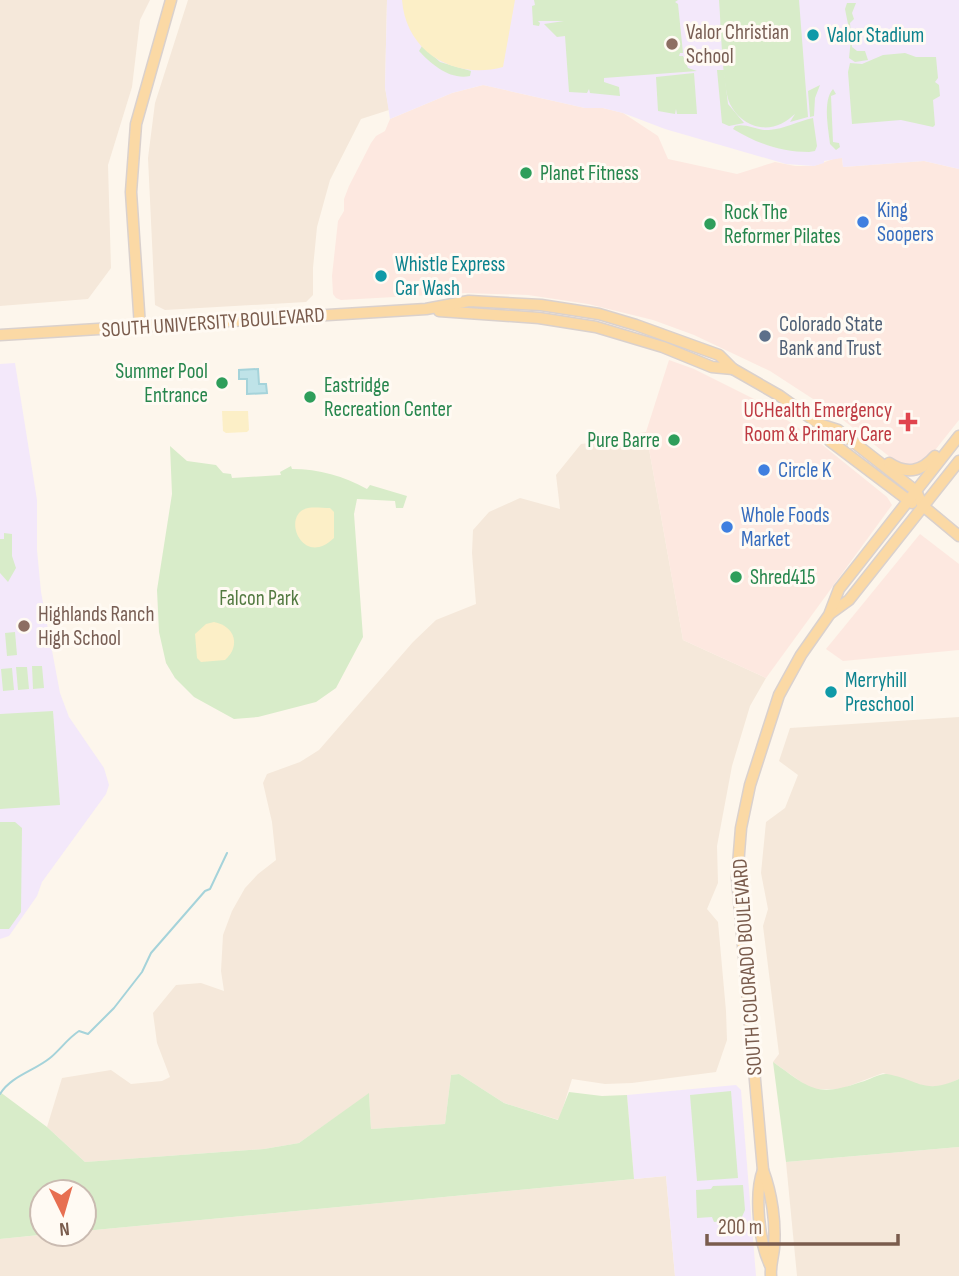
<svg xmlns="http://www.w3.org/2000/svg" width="959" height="1276" viewBox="0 0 959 1276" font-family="'Sofia Sans Condensed',sans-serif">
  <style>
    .residential { fill: #f5e8da }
    .commercial { fill: #fde8e0 }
    .education { fill: #f3e8fa }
    .green { fill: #d8ecc9 }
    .sand { fill: #fcefc7 }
    .water { fill: #bfe3e8; stroke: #a5d3da; stroke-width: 2 }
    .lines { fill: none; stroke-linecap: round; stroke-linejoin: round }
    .stream { stroke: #a5d3da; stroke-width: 2 }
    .major-casing { stroke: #dad1cd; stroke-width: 13 }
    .major { stroke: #fbd9a5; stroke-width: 10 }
    .culture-dot { fill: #0f9aa8; stroke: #fffaf3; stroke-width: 2.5 }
    .education-dot { fill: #8d6e63; stroke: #fffaf3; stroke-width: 2.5 }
    .leisure-dot { fill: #2e9e5b; stroke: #fffaf3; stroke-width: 2.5 }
    .shop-dot { fill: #3f7fe0; stroke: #fffaf3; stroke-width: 2.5 }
    .service-dot { fill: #5c6f8a; stroke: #fffaf3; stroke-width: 2.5 }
    .health-dot { fill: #e0444e; stroke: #fffaf3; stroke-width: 2.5 }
    .labels { text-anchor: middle; stroke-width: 6; stroke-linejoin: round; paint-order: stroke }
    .education-label { font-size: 21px; fill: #785e54; stroke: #fffaf3; text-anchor: start }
    .culture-label { font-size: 21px; fill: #0d838f; stroke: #fffaf3; text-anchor: start }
    .leisure-label { font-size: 21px; fill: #27864d; stroke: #fffaf3; text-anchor: start }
    .shop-label { font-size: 21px; fill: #366cbe; stroke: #fffaf3; text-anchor: start }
    .street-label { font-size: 21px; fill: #7a5c4d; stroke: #fffaf3 }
    .service-label { font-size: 21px; fill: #4e5e75; stroke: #fffaf3; text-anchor: start }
    .health-label { font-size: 21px; fill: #be3a42; stroke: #fffaf3; text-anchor: end }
    .park-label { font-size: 21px; fill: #537a41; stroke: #fffaf3 }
  </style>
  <rect width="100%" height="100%" fill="#fdf6ec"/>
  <g class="residential">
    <polygon points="0,0 150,0 140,20 132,87 108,165 111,268 88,299 0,306"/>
    <polygon points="188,0 387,0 385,87 389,110 361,119 330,180 317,227 313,268 313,295 306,302 165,310 155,305 148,158 155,103"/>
    <polygon points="646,432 683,640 766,678 750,706 732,766 717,846 718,883 707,909 718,922 726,1011 727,1040 716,1072 632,1083 605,1084 572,1079 559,1120 504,1103 459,1074 451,1075 445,1124 371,1129 369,1094 299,1143 264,1149 85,1162 47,1127 62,1078 111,1070 131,1084 162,1081 170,1077 157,1043 153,1013 176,985 201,983 224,991 221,971 223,935 232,911 245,888 258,874 276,860 272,822 263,783 267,774 300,762 319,750 413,642 436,620 476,604 472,553 473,530 489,512 520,498 560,509 556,475 581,444 597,442 602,439"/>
    <polygon points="959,717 959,1079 943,1086 925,1087 883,1073 841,1089 811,1089 773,1062 779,1054 763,926 768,909 761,873 766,822 785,808 798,775 779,761 790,728"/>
    <polygon points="959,1147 959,1276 797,1276 786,1162"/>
    <polygon points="666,1176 675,1276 0,1276 0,1239 49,1234 84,1234 84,1231"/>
  </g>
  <g class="commercial">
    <polygon points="483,85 585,108 603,108 623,113 658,136 668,159 737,174 775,162 795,166 814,166 836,158 842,158 843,167 924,161 959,169 959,420 928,459 921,463 907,466 895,461 833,412 770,371 694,335 653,320 588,304 528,295 465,293 341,300 336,298 333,294 332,276 338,221 344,211 344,199 349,186 371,143 376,136 385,131 390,119 452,93"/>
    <polygon points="669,360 694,369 760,402 815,439 887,497 892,505 766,678 683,640 646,432"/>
    <polygon points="920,534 959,564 959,650 843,661 826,649"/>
  </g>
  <g class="education">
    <polygon points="387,0 959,0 959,169 924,161 843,167 842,158 824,161 824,163 814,166 786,164 665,129 623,113 603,108 585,108 483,85 452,93 390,119 385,87"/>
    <polygon points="15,363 37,500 37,550 41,592 60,693 69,717 104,768 109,785 106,794 42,882 37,896 9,936 0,939 0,364"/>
    <polygon points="736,1085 741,1090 756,1276 675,1276 666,1176 634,1179 627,1095"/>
  </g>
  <g class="green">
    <polygon points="534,0 678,0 675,2 678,4 683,53 680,53 679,56 683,56 688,68 697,71 604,78 604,82 619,87 620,96 590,93 589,89 587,93 569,92 565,36 557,37 544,24 564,21 538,21 540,23 539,26 533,25 532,6 535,5"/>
    <path d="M 719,0 L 799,0 L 808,117 L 790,122 L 795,114 C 785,123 774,129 760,127 C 747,125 736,116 730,104 C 722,86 721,24 719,0 Z"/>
    <polygon points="847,3 856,3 852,13 854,19 850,23 852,47 857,51 865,51 868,60 855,62 849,58 851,39 845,9"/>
    <path d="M 422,46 L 440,62 L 471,71 L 470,76 C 450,80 432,65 419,51 Z"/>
    <polygon points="905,53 916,57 936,57 938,78 935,82 939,85 940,96 933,100 935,125 933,127 901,120 852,124 848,72 850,63 862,64 883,55"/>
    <polygon points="717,70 724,70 728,104 744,123 729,126 722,123"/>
    <polygon points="694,73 697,114 677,114 676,109 675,114 658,111 656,77"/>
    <polygon points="820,85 815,98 814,116 810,117 808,91"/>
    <path d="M 833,89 L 836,94 L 831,96 L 833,142 L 839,143 L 840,147 L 836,150 L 830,144 C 829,131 822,101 833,89 Z"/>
    <path d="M 813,118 L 817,146 L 815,151 L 809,152 C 781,152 756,143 733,129 L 735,126 C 747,123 757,131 769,130 C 784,129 799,121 813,118 Z"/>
    <path d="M 170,446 L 187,461 L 216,465 L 223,473 L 231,474 L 232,478 L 281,475 L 280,472 L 291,466 L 292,469 C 319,469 344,476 367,489 L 370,485 L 407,496 L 403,508 L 396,508 L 395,501 L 357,499 L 354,514 L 363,637 L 336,688 L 316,702 L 258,717 L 234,719 L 194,697 L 175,678 L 166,663 L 159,632 L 157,590 L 172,494 Z"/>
    <polygon points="4,533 12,534 12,556 16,568 8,582 0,573 0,539 4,539"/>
    <polygon points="15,632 17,655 7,656 5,633"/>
    <polygon points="32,666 42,666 44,688 33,689"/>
    <polygon points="16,667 27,667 29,689 18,690"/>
    <polygon points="12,668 14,690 3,691 1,669"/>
    <polygon points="53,711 60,805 0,809 0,714"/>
    <polygon points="0,822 15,822 22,828 21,912 9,929 0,929"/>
    <path d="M 773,1062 C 810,1088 815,1098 861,1082 C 869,1080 880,1073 887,1074 C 919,1080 924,1095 959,1079 L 959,1147 L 786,1162 Z"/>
    <polygon points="459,1074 504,1103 558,1120 569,1092 602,1096 627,1095 634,1179 84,1231 84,1192 42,1192 42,1234 49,1234 0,1239 0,1092 47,1127 85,1162 264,1149 299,1143 369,1093 371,1129 445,1124 451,1075"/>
    <polygon points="731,1091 738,1178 697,1181 690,1095"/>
    <polygon points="743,1185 745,1210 741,1219 714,1222 712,1217 697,1218 696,1190 711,1189 713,1186"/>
  </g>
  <g class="sand">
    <path d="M 402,0 L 515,0 L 503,67 C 455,80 406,53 402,0 Z"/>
    <polygon points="222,411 248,411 249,430 247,432 226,433 223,431"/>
    <path d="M 330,508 L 334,512 L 334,538 C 302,569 280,514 308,508 C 314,507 323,508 330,508 Z"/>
    <path d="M 214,622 C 235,626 241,646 225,660 L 201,662 L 197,658 L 195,634 L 206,624 Z"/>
  </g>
  <polygon class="water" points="258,369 259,384 266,384 267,393 247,394 247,379 239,379 239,370"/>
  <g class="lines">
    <path class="stream" d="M 0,1094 C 11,1076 34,1071 50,1058 C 60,1050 67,1039 79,1031 L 88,1034 L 114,1008 L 142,972 L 151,953 L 205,891 L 210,889 L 227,853"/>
    <g class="major-casing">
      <g id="major">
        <polyline points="439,311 539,318 596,327 663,347 712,367 733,369"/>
        <polyline points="140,327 131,192 136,124 171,0"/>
        <polyline points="0,335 426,309 469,301 541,305 599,314 636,325 719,355 733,369 780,396 819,424 838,430 916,491 923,506 959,536"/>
        <polyline points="819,424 830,441 912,503"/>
        <path d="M 889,463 C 907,475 922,471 935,456"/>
        <polyline points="831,613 849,600 959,461"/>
        <path d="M 763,1170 C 754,1194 759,1242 770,1265"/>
        <path d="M 771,1276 C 770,1266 773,1258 774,1248 C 776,1223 772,1194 763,1170 L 737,878 L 741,828 L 750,785 L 779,695 L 801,655 L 829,615 L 839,589 L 959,436"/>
      </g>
    </g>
    <use href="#major" class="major"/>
  </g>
  <g class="culture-dot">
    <circle cx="813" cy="35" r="7"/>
    <circle cx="381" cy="276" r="7"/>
    <circle cx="831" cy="692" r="7"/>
  </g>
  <g class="education-dot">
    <circle cx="672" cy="44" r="7"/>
    <circle cx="24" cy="626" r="7"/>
  </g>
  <g class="leisure-dot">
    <circle cx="526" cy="173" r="7"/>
    <circle cx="710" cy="224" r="7"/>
    <circle cx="222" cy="383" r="7"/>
    <circle cx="310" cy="397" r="7"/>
    <circle cx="674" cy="440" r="7"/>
    <circle cx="736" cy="577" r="7"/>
  </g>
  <g class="shop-dot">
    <circle cx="863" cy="222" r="7"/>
    <circle cx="764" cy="470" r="7"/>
    <circle cx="727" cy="527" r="7"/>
  </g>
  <circle class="service-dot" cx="765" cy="336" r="7"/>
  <path class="health-dot" d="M904.5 411.5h7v7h7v7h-7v7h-7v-7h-7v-7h7z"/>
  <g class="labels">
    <g class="education-label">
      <text x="686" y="39">Valor Christian<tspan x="686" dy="24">School</tspan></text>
      <text x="38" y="621">Highlands Ranch<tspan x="38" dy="24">High School</tspan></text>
    </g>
    <g class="culture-label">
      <text x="827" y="42">Valor Stadium</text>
      <text x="395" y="271">Whistle Express<tspan x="395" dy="24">Car Wash</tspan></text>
      <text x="845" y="687">Merryhill<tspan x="845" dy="24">Preschool</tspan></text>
    </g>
    <g class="leisure-label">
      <text x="540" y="180">Planet Fitness</text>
      <text x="724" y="219">Rock The<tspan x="724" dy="24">Reformer Pilates</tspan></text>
      <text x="208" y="378" text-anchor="end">Summer Pool<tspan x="208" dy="24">Entrance</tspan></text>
      <text x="324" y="392">Eastridge<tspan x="324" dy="24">Recreation Center</tspan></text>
      <text x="660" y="447" text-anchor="end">Pure Barre</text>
      <text x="750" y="584">Shred415</text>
    </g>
    <g class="shop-label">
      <text x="877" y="217">King<tspan x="877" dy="24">Soopers</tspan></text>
      <text x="778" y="477">Circle K</text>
      <text x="741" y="522">Whole Foods<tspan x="741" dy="24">Market</tspan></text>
    </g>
    <g class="street-label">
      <text transform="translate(213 322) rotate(-4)" y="7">SOUTH UNIVERSITY BOULEVARD</text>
      <text transform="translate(747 967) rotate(-94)" y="7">SOUTH COLORADO BOULEVARD</text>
    </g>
    <g class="service-label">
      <text x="779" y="331">Colorado State<tspan x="779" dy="24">Bank and Trust</tspan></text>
    </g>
    <g class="health-label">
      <text x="892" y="417">UCHealth Emergency<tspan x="892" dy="24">Room &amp; Primary Care</tspan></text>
    </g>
    <g class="park-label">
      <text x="259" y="605">Falcon Park</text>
    </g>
  </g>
  <g transform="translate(63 1213) rotate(175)"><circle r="33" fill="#fffaf3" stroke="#cabbb1" stroke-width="2"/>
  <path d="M0-5L12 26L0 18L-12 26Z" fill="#e76f51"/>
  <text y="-10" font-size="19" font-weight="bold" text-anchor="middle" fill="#7a5c4d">N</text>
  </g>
  <path d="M707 1234v10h191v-10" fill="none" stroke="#7a5c4d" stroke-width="3.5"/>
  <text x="718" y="1234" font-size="21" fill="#7a5c4d" stroke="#fffaf3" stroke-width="5" paint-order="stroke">200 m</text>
</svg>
